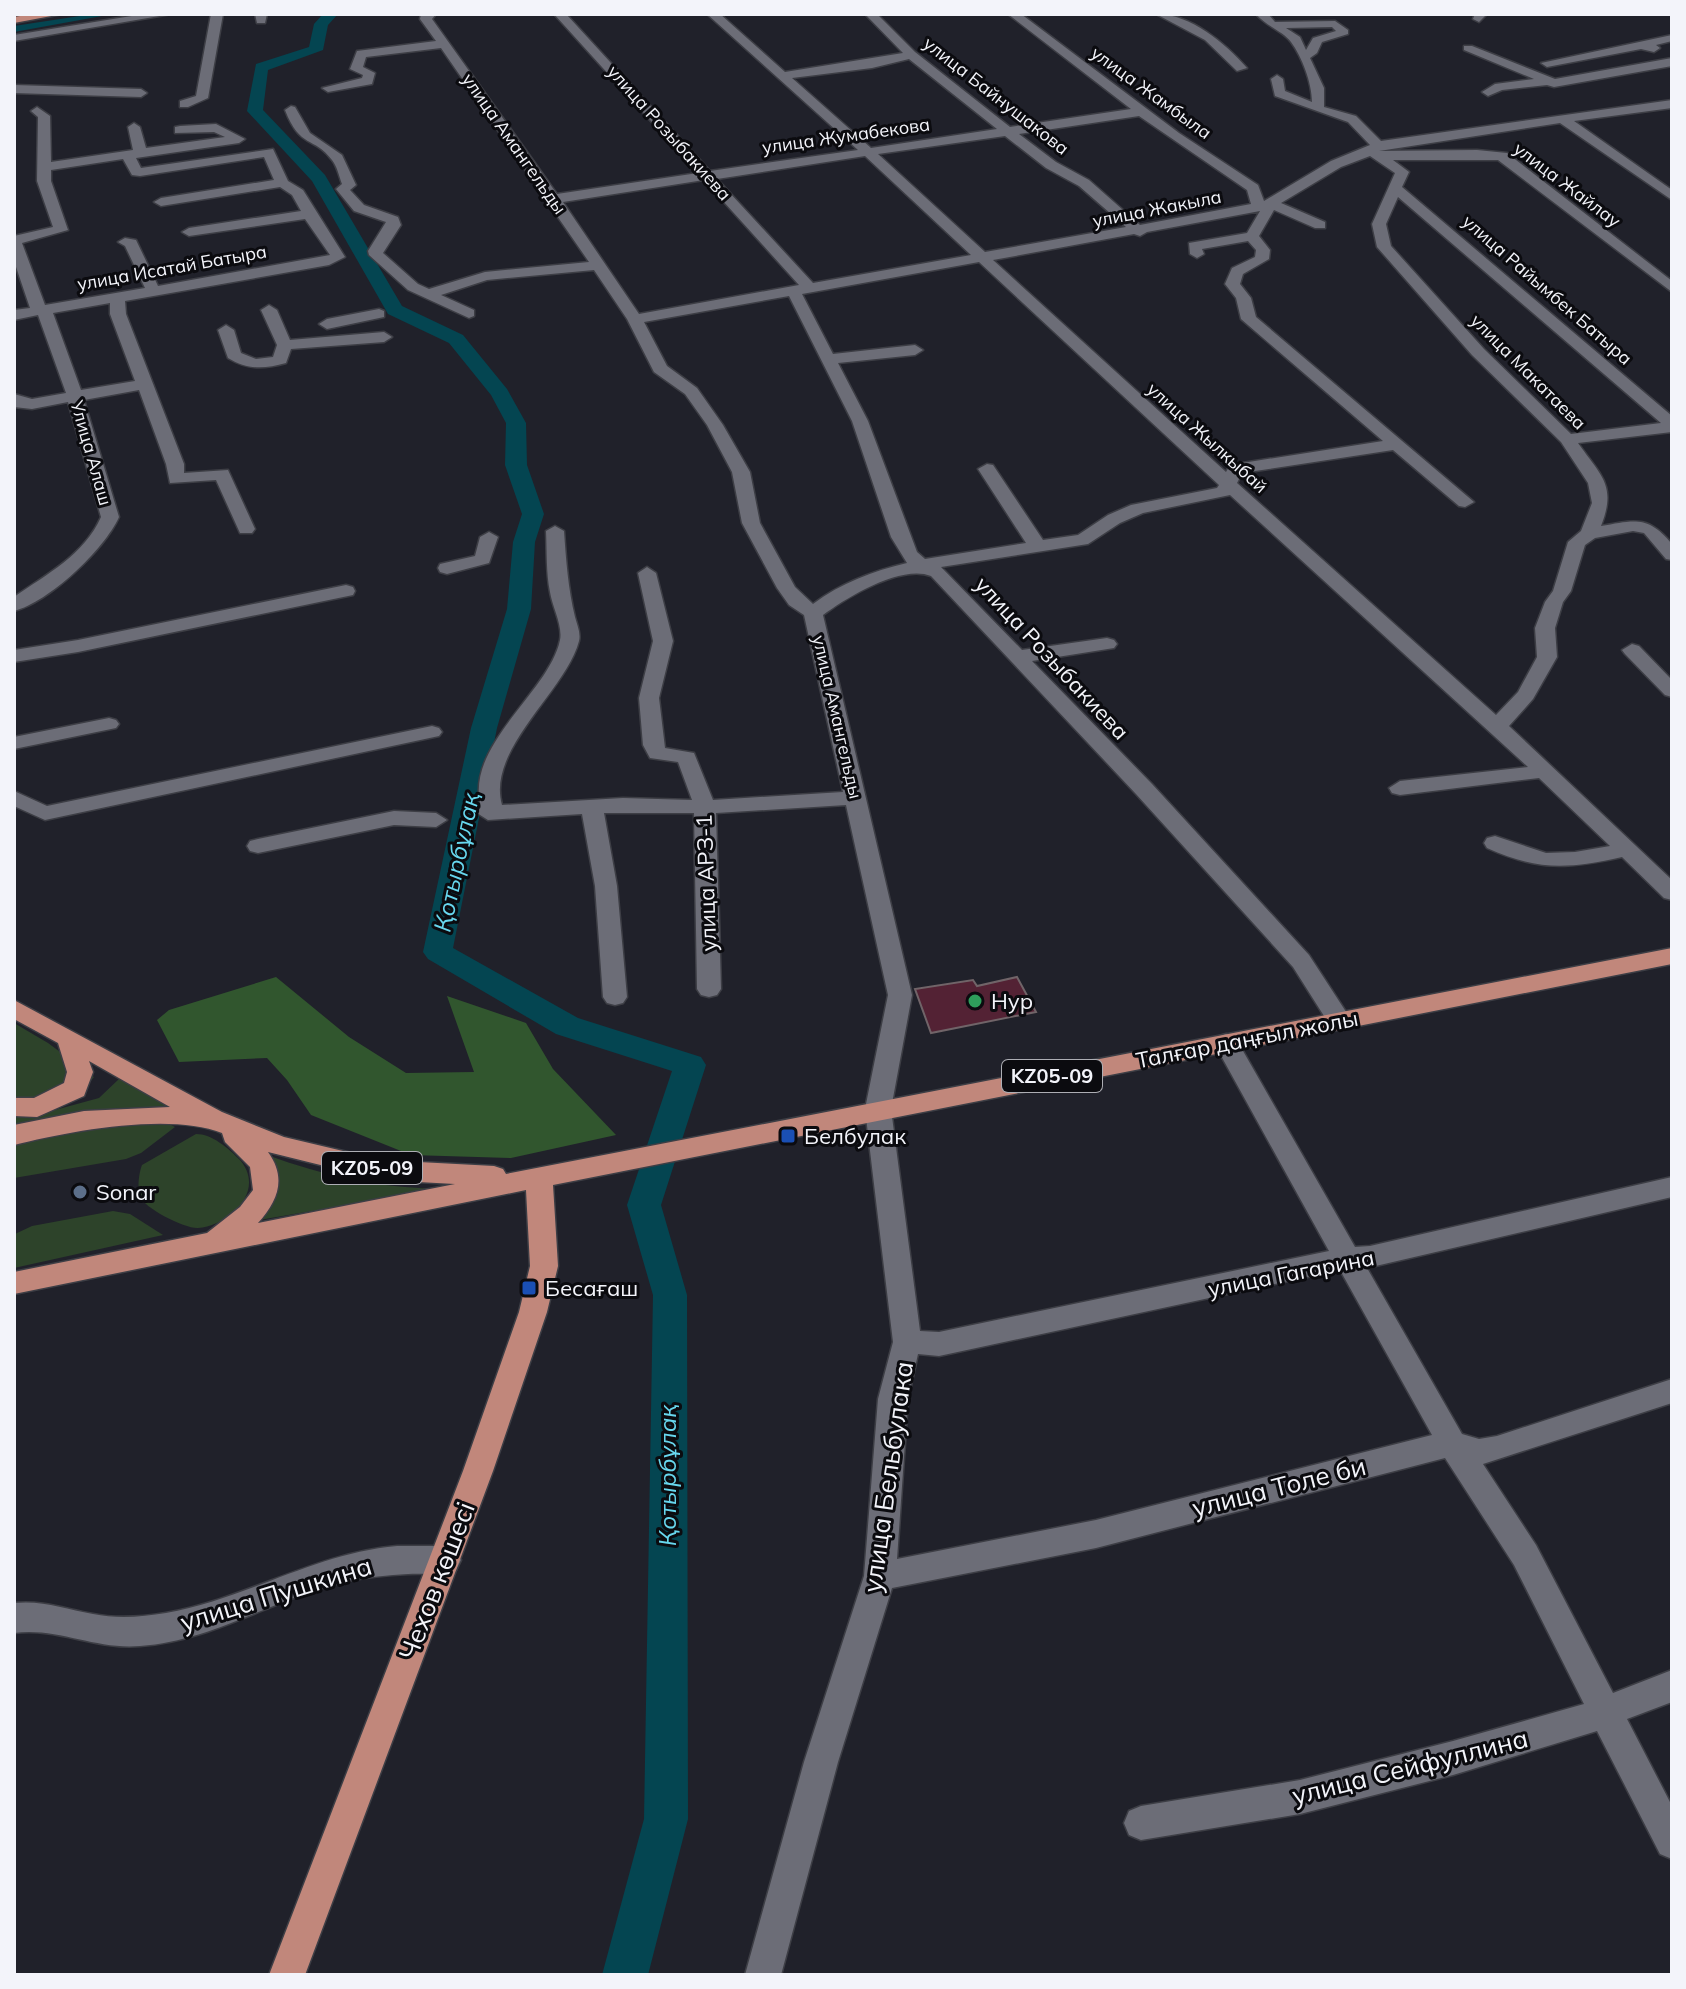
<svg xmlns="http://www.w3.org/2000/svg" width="1686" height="1989" viewBox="0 0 1686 1989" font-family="Mulish,sans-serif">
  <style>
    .green { fill: #2d432a }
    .forest { fill: #31562e }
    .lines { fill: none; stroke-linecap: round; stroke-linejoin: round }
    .canal { fill: #044551; fill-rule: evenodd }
    .river { fill: #044551; fill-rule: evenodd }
    .building { fill: #532234; stroke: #706468; stroke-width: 2 }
    .minor-casing { stroke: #3d3e45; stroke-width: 3 }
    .major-casing { stroke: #3d3e45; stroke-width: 3 }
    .minor { fill: #6c6d77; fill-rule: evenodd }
    .major { fill: #c1877b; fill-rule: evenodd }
    .leisure-dot { fill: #2e9e5b; stroke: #0b0b0f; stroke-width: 3 }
    .transit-dot { fill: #1a4fb4; stroke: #0b0b0f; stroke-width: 3 }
    .service-dot { fill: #5c6f8a; stroke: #0b0b0f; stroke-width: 3 }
    .labels { text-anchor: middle; stroke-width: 6; stroke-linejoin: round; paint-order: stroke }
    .far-street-label { font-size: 18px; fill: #f3f4fa; stroke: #0b0b0f }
    .shield { fill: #0b0b0f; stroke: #adaeb4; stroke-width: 2 }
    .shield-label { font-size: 20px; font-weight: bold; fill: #f3f4fa }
    .street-label { font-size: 22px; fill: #f3f4fa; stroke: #0b0b0f }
    .poi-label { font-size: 22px; fill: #f3f4fa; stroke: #0b0b0f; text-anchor: start }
    .water-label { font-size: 24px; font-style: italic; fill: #67d7ee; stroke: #0b0b0f }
    .near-street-label { font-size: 26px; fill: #f3f4fa; stroke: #0b0b0f }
  </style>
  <rect width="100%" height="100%" fill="#20212a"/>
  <g class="green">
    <polygon points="14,1023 48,1043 94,1077 81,1093 14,1106"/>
    <polygon points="119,1079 187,1114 14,1128 14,1117 55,1110 99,1098"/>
    <polygon points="132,1123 169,1124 175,1127 141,1153 126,1159 14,1178 14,1143 45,1134"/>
    <path d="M 196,1134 C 212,1134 228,1148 239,1159 C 267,1189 231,1225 198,1228 C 186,1229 143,1208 140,1196 C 137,1187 139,1173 142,1165 Z"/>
    <path d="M 267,1155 C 324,1176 381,1188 442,1189 L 259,1220 Z"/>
    <polygon points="113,1211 130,1214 163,1235 14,1268 15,1234 32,1226"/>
  </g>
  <polygon class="forest" points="276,977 349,1037 406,1073 474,1072 447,996 526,1023 553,1069 616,1135 511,1158 411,1155 311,1115 287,1080 267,1058 179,1062 157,1020 169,1010"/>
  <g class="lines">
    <polygon class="canal" points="93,14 113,14 14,32 14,26"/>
    <polygon class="river" points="323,14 338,14 328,25 323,50 268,70 263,110 325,175 402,306 463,335 507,389 526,423 527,465 544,514 535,542 531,609 497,728 453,948 578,1018 701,1057 706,1065 661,1205 687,1295 688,1819 648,1975 602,1975 644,1819 653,1295 627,1205 672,1071 556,1034 428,959 423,952 471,728 507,609 513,542 522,514 505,465 506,423 491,395 449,343 388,314 312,181 247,111 256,64 309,47 314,24"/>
  </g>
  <polygon class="building" points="1017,977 1036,1012 931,1033 915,989 973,980 977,986"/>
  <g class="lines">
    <g class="minor-casing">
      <g id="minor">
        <polygon points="144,14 171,14 14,41 14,35"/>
        <polygon points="211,14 223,14 208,98 188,107 180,107 180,101 196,96"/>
        <polygon points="255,14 267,14 265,23 257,23"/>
        <path d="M 421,14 L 436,14 L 432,19 L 557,194 L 698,173 L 554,14 L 566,14 L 710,171 L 858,150 L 707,14 L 720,14 L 785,72 L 903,53 L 865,14 L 877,14 L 915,52 L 1010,127 L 1131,109 L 1008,14 L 1021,14 L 1179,133 L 1258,185 L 1264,201 L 1331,161 L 1370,145 L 1348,122 L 1275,96 L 1271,79 L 1277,75 L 1283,79 L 1285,91 L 1312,102 C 1312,83 1302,57 1291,42 C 1284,32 1266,26 1256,14 L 1268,14 L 1275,22 L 1335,21 L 1348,30 L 1348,34 L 1322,42 L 1317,53 L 1310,58 L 1324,88 L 1324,107 L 1356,116 L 1381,141 L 1672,100 L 1672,108 L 1574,121 L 1672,190 L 1672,200 L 1560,123 L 1379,151 L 1477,150 L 1507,153 L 1672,281 L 1672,292 L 1498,160 L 1393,160 L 1409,172 L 1402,187 L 1672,416 L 1672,432 L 1578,443 C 1601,476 1617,485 1601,526 C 1635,520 1648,515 1672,544 L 1672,560 L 1666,559 L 1644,533 L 1633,531 L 1595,538 L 1585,545 L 1571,591 L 1563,602 L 1555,628 L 1557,657 L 1533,699 L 1509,726 L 1672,880 L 1672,900 L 1664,898 L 1622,857 C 1568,869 1538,871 1487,848 L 1484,843 L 1487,838 L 1495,836 L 1546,853 L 1575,852 L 1610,846 L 1539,778 L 1400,795 L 1392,793 L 1389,788 L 1400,781 L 1528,767 L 1230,495 L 1143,513 L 1120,523 L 1088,544 L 941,567 L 1022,650 L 1107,638 L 1114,640 L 1117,644 L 1114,648 L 1032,661 L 1152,784 L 1309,955 L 1352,1021 L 1349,1027 L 1340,1030 L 1331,1027 L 1293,967 L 1136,794 L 931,576 C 902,564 847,597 823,615 L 912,995 L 891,1109 L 920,1331 L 939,1332 L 1329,1251 L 1214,1043 L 1217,1037 L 1226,1034 L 1235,1037 L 1355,1247 L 1370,1246 L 1672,1177 L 1672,1197 L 1367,1268 L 1462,1434 L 1479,1439 L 1497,1436 L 1672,1379 L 1672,1403 L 1483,1464 L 1536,1545 L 1613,1693 L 1672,1670 L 1672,1702 L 1627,1719 L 1672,1806 L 1672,1859 L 1660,1854 L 1597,1731 L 1453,1775 L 1300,1814 L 1141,1840 L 1129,1835 L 1124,1823 L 1129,1811 L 1141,1806 L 1300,1780 L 1453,1741 L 1584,1704 L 1514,1565 L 1445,1458 L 1096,1548 L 892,1588 L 838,1762 L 781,1975 L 745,1975 L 804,1762 L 864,1576 L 878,1399 L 893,1342 L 865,1109 L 888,995 L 846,805 L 716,813 L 721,989 L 717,995 L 709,997 L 701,995 L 697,989 L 694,813 L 604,813 L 617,886 L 627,997 L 623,1003 L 615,1005 L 607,1003 L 603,997 L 595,886 L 582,814 L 488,820 L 477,813 L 481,807 C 464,745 549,693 560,640 C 563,626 552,606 550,592 C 546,573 547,551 546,531 L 555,526 L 564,531 C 566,560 568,588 575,617 C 577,625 581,633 579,641 C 566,691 486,749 502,805 L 623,798 L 692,800 L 678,762 L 650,758 L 643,745 L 639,698 L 653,641 L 638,573 L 647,567 L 656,573 L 673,641 L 659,698 L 665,748 L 694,753 L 713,800 L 843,792 L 804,615 L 789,605 L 777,588 L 742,523 L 732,472 L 707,425 L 685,394 L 654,372 L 627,319 L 594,270 L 487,280 L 441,295 L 474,310 L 474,316 L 469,318 L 408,290 L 369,255 L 368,251 L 386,222 L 354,211 L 336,189 L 342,184 C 339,176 337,166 332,160 C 314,136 300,149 285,110 L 291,106 L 295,107 L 310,133 L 342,155 L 356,185 L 350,190 L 364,205 L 398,217 L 401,225 L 383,253 L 418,284 L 429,289 L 485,272 L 589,262 L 441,48 L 366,57 L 363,67 L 375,73 L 372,84 L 328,92 L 322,88 L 362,78 L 363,75 L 350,69 L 357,51 L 436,41 L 420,19 ZM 1332,27 L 1336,31 L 1313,38 L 1306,50 L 1300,37 L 1286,28 ZM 909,59 L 997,129 L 871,148 L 792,78 L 872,68 ZM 1139,116 L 1247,190 L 1251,204 L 1140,225 L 1089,180 L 1056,162 L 1019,134 ZM 1005,136 L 1046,168 L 1079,186 L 1126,227 L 985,252 L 878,154 ZM 865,156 L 971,255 L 813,283 L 717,179 ZM 1370,156 L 1395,173 L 1372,224 L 1377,247 L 1472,355 L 1561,442 L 1588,483 L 1592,503 L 1581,531 L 1568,542 L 1553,591 L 1545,602 L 1535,628 L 1537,657 L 1518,692 L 1496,715 L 1237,483 L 1242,473 L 1393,450 L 1459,506 L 1465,507 L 1474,502 L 1256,317 L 1251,298 L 1240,284 L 1243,274 L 1269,259 L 1270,250 L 1259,236 L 1274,210 L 1315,228 L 1325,228 L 1325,222 L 1281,203 L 1341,167 ZM 704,180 L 799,285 L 639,314 L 563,202 ZM 1398,197 L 1661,423 L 1571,434 L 1484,349 L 1391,246 L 1386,224 ZM 1260,211 L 1247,233 L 1189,243 L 1190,254 L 1197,258 L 1204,254 L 1202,249 L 1248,241 L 1256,250 L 1255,257 L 1232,268 L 1225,284 L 1236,298 L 1241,319 L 1383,441 L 1236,464 L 1230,465 L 1226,472 L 993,260 L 1134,234 L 1140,236 L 1147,232 ZM 979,262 L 1219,485 L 1217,488 L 1131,505 L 1108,515 L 1078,535 L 1043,540 L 993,465 L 987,464 L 978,469 L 1026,543 L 925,559 L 917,552 L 868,421 L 838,363 L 915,355 L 923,350 L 915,345 L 833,354 L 802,294 ZM 789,296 L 852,421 L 891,537 L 907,563 C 873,571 841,583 813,604 L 795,587 L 760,523 L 750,472 L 723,425 L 697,388 L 667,366 L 644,322 ZM 1340,1270 L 1432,1435 L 1096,1520 L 897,1559 L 908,1399 L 918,1354 L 939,1356 Z"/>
        <path d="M 1156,14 C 1191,14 1225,43 1247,68 L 1237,71 L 1205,40 Z"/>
        <polygon points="1475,14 1487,14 1479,22 1473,19"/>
        <polygon points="1672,35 1672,41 1656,45 1660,48 1654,52 1641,49 1547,67 1541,63"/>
        <polygon points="1464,46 1472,46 1555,79 1672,58 1672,66 1554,87 1547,85 1502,90 1488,96 1482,92 1495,84 1534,79 1464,50"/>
        <polygon points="14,85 141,89 147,93 141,97 14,93"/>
        <path d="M 37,107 L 50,116 L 51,162 L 133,150 L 128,127 L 134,123 L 140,127 L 146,148 L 225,137 L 214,132 L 175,133 L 175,127 L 180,126 L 216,124 L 245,139 L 239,143 L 136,158 L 141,168 L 273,149 L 288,181 L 303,190 L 345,257 L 329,265 L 125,301 L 126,314 L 184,464 L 184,473 L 228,470 L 255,529 L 252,533 L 240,533 L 216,480 L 170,483 L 166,464 L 139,390 L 84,400 L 119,517 C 104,550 49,602 14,611 L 14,597 C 47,574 84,555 101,517 L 68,402 L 32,409 L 14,407 L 14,394 L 32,399 L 66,393 L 38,315 L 14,320 L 14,310 L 30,308 L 14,261 L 14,236 L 53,227 L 37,181 L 38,117 L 31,111 ZM 264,157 L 274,180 L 161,198 L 154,202 L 161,206 L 280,187 L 292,195 L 301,211 L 189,228 L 182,232 L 189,236 L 305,219 L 330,255 L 158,286 L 136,240 L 125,238 L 118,242 L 125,246 L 145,288 L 45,305 L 22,243 L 68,230 L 51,181 L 51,170 L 123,159 L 132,175 L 140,176 ZM 110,303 L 110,314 L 135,381 L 81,390 L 53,313 Z"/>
        <path d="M 269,305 L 277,310 L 290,340 L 384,332 L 392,337 L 384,342 L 291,349 L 286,363 C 264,369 248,370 228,358 L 218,330 L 226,325 L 234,330 L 241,353 L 256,359 L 273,357 L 277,345 L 261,310 Z"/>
        <polygon points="379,309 384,311 384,317 327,329 319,324 327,319"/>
        <polygon points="489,532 498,537 489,563 447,574 440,572 438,568 440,564 475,556 480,537"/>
        <polygon points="346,585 353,587 355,591 353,595 78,652 14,662 14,650 78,640"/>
        <polygon points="1632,644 1639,646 1672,680 1672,697 1665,695 1625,654 1622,650"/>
        <polygon points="109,718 116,720 119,724 116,728 14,749 14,737"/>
        <polygon points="432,726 439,728 442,732 439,736 45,820 14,806 14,791 47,806"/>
        <polygon points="394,811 436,813 447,820 436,827 394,825 258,853 250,851 247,846 250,841 258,839"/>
        <path d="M 397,1546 L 445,1546 L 456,1550 L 461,1560 L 456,1570 C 441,1576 425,1573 408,1574 C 388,1575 368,1577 348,1581 C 276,1597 214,1641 140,1646 C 96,1650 57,1627 14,1633 L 14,1603 C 43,1600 65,1609 93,1614 C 117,1619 142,1617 166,1613 C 246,1599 315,1553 397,1546 Z"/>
      </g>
    </g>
    <g class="major-casing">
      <g id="major">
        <polygon points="32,14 62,14 14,23 14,17"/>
        <path d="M 1672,948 L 1672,964 L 553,1185 L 558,1266 L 547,1312 L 493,1471 L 305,1975 L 269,1975 L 463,1471 L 519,1312 L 530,1266 L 526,1190 L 14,1294 L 14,1272 L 207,1233 L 240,1207 L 253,1190 L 250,1167 L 225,1142 L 222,1133 C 170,1112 69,1131 14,1145 L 14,1125 L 84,1111 L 170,1107 L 89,1061 L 93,1072 L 84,1096 L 37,1117 L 14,1116 L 14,1098 L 34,1098 L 64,1083 L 67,1072 L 58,1043 L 14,1019 L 14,1000 L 222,1112 L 284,1137 L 381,1160 L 494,1166 L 503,1169 L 506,1174 ZM 268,1152 L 381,1180 L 455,1184 L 258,1223 C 278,1201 287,1178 268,1152 Z"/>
      </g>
    </g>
    <use href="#minor" class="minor"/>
    <use href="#major" class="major"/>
  </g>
  <circle class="leisure-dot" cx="975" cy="1001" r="8"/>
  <g class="transit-dot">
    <rect x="780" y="1128" width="16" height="16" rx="4"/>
    <rect x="521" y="1280" width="16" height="16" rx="4"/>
  </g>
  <circle class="service-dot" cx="80" cy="1192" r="8"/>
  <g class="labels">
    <g class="far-street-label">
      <text transform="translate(1151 93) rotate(36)" y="6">улица Жамбыла</text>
      <text transform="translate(996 96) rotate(38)" y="6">улица Байнушакова</text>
      <text transform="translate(669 133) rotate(48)" y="6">улица Розыбакиева</text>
      <text transform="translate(846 136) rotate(-8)" y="6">улица Жумабекова</text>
      <text transform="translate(514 144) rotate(55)" y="6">улица Амангельды</text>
      <text transform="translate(1567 185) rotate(37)" y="6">улица Жайлау</text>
      <text transform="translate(1157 209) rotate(-11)" y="6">улица Жакыла</text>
      <text transform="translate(172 268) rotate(-10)" y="6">улица Исатай Батыра</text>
      <text transform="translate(1547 290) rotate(41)" y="6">улица Райымбек Батыра</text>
      <text transform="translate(1528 372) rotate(45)" y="6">улица Макатаева</text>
      <text transform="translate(1207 438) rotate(42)" y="6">улица Жылкыбай</text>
      <text transform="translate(91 453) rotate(74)" y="6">Улица Алаш</text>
      <text transform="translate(837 717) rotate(77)" y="6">улица Амангельды</text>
    </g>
    <g class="shield">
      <rect x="1002" y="1060" width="100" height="32" rx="6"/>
      <rect x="322" y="1152" width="100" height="32" rx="6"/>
    </g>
    <g class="shield-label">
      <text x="1052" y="1083">KZ05-09</text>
      <text x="372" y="1175">KZ05-09</text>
    </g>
    <g class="street-label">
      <text transform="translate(1052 658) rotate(47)" y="8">улица Розыбакиева</text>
      <text transform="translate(706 883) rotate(-92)" y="8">улица АРЗ-1</text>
      <text transform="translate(1247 1039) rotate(-11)" y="8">Талғар даңғыл жолы</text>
      <text transform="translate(1291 1273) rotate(-11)" y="8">улица Гагарина</text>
    </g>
    <g class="poi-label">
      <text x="991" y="1009">Нур</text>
      <text x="804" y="1144">Белбулак</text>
      <text x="96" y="1200">Sonar</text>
      <text x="545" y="1296">Бесағаш</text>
    </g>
    <g class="water-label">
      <text transform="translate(457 862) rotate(-78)" y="8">Қотырбұлақ</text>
      <text transform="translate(668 1475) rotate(-90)" y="8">Қотырбұлақ</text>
    </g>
    <g class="near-street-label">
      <text transform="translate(888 1477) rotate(-82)" y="9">улица Бельбулака</text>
      <text transform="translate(1279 1487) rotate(-14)" y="9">улица Толе би</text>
      <text transform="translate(437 1581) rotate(-69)" y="9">Чехов көшесі</text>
      <text transform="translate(276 1594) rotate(-17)" y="9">улица Пушкина</text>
      <text transform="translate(1410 1767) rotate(-14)" y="9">улица Сейфуллина</text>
    </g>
  </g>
  <rect width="1686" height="1989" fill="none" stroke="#f3f4fa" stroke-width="32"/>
</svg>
